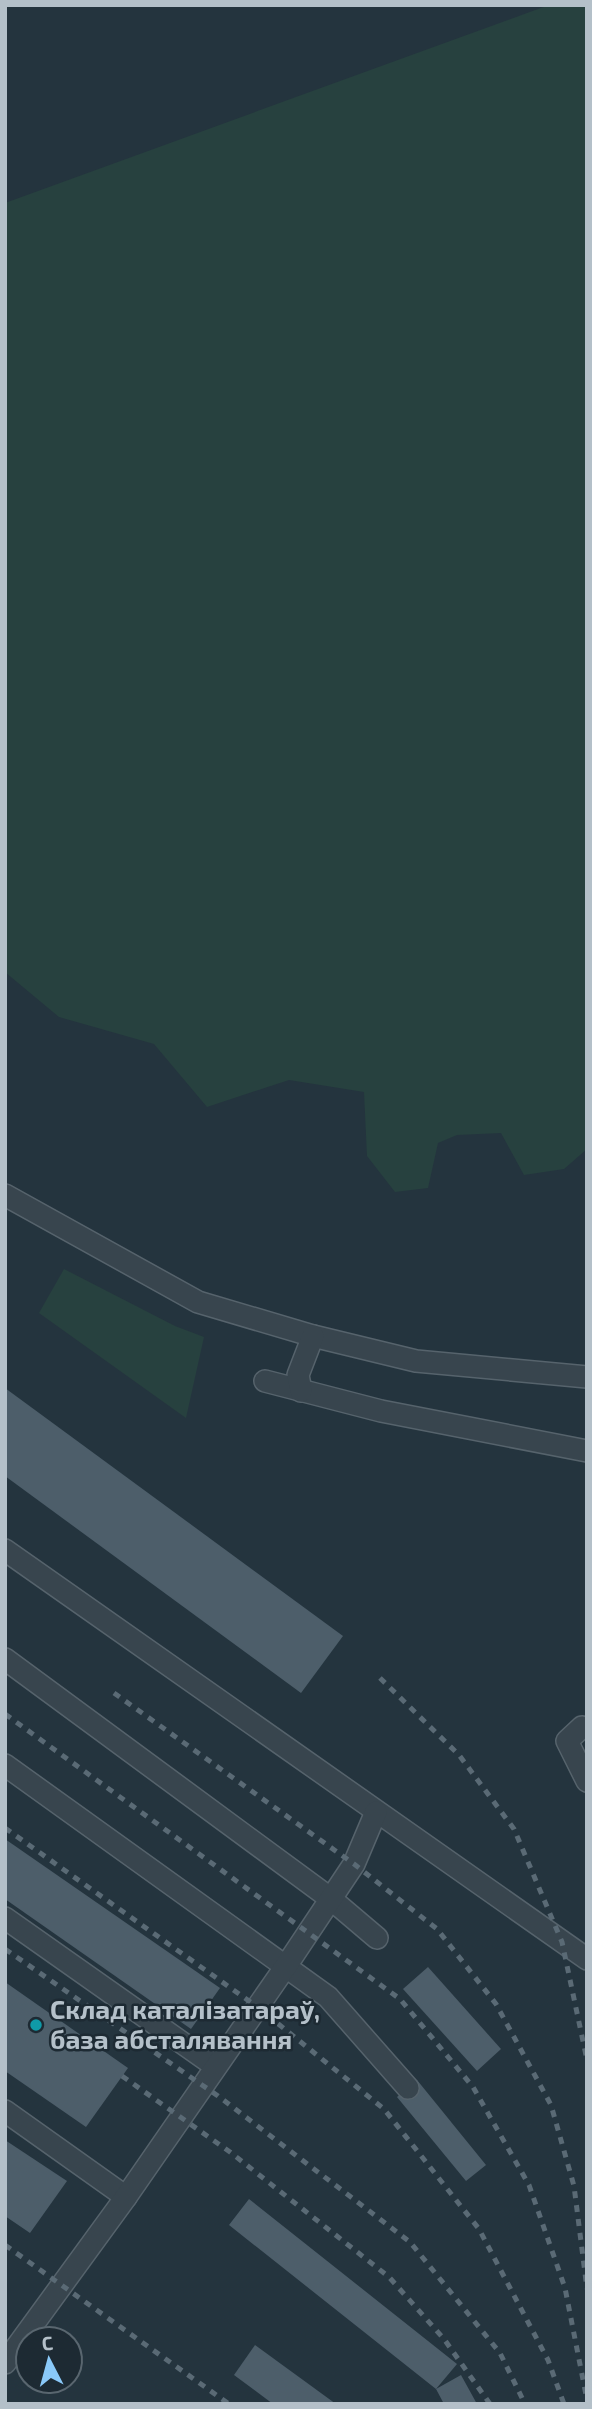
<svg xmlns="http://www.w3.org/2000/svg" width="592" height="2409" viewBox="0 0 592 2409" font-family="'Exo 2',sans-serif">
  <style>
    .green { fill: #27413f }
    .building { fill: #4d5e6a }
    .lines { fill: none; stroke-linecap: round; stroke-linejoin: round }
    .minor-casing { stroke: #56636c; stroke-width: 24 }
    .minor { stroke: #38454e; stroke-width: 21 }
    .rail { stroke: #5a6a75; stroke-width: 5; stroke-dasharray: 7 7; stroke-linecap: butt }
    .culture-dot { fill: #0f9aa8; stroke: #1d2a33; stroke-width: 2.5 }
    .labels { text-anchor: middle; stroke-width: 5; stroke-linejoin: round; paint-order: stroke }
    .poi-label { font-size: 26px; font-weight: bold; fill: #b4c0c9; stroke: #1d2a33; text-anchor: start }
  </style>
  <rect width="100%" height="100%" fill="#24343e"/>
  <g class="green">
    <polygon points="549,5 587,5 587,1149 564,1169 524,1175 501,1133 457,1135 438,1143 428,1188 395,1192 367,1156 364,1092 289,1080 207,1107 154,1044 59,1017 5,972 5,203"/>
    <polygon points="64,1269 175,1326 204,1337 186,1418 39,1313"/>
  </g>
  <g class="building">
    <polygon points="5,1388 343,1636 301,1693 5,1476"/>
    <polygon points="5,1839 220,1988 191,2029 5,1899"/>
    <polygon points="428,1967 501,2049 477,2071 403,1989"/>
    <polygon points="5,1982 128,2068 86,2127 5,2071"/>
    <polygon points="417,2080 486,2165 466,2181 397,2097"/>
    <polygon points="5,2140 67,2181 30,2233 5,2216"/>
    <polygon points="249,2199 457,2364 436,2389 461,2375 477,2404 444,2404 436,2389 229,2225"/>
    <polygon points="255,2345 336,2404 273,2404 234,2375"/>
  </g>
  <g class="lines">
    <g class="minor-casing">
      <g id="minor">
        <polyline points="5,1195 198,1302 313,1336 416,1361 587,1377"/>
        <polyline points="265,1381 381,1411 587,1451"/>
        <polyline points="301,1391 298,1375 313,1336"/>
        <polyline points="5,1550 587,1959"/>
        <polyline points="5,1659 331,1899 377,1938"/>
        <polyline points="582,1727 567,1741 587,1781"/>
        <polyline points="5,1765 328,1997 408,2088"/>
        <polyline points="5,1918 215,2066"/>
        <polyline points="5,2111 126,2197"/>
        <polyline points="5,2363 126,2197 286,1966 354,1864 376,1812"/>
      </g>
    </g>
    <use href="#minor" class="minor"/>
    <g class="rail">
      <polyline points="380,1678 459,1755 514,1829 562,1942 587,2060"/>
      <polyline points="114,1693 354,1864 437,1929 496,2004 551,2105 574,2186 587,2289"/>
      <polyline points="5,1714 400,1999 473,2087 529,2185 565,2288 587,2400"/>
      <polyline points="5,1828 256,2006 384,2109 479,2229 548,2360 564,2404"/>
      <polyline points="5,1949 218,2096 410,2242 500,2353 525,2404"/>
      <polyline points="122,2076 230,2152 389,2277 444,2339 490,2404"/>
      <polyline points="5,2245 229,2404"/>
    </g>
  </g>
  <circle class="culture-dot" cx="36" cy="2025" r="7"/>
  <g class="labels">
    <g class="poi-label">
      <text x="50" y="2019">Склад каталізатараў,<tspan x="50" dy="30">база абсталявання</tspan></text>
    </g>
  </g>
  <rect width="592" height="2409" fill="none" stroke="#b4c0c9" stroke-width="14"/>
  <g transform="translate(49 2360) rotate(354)"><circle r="33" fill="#1d2a33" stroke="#59666f" stroke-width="2"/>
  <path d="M0-5L12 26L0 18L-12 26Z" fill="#8ac9f9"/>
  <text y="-10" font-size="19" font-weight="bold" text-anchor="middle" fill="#b4c0c9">С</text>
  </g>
</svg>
